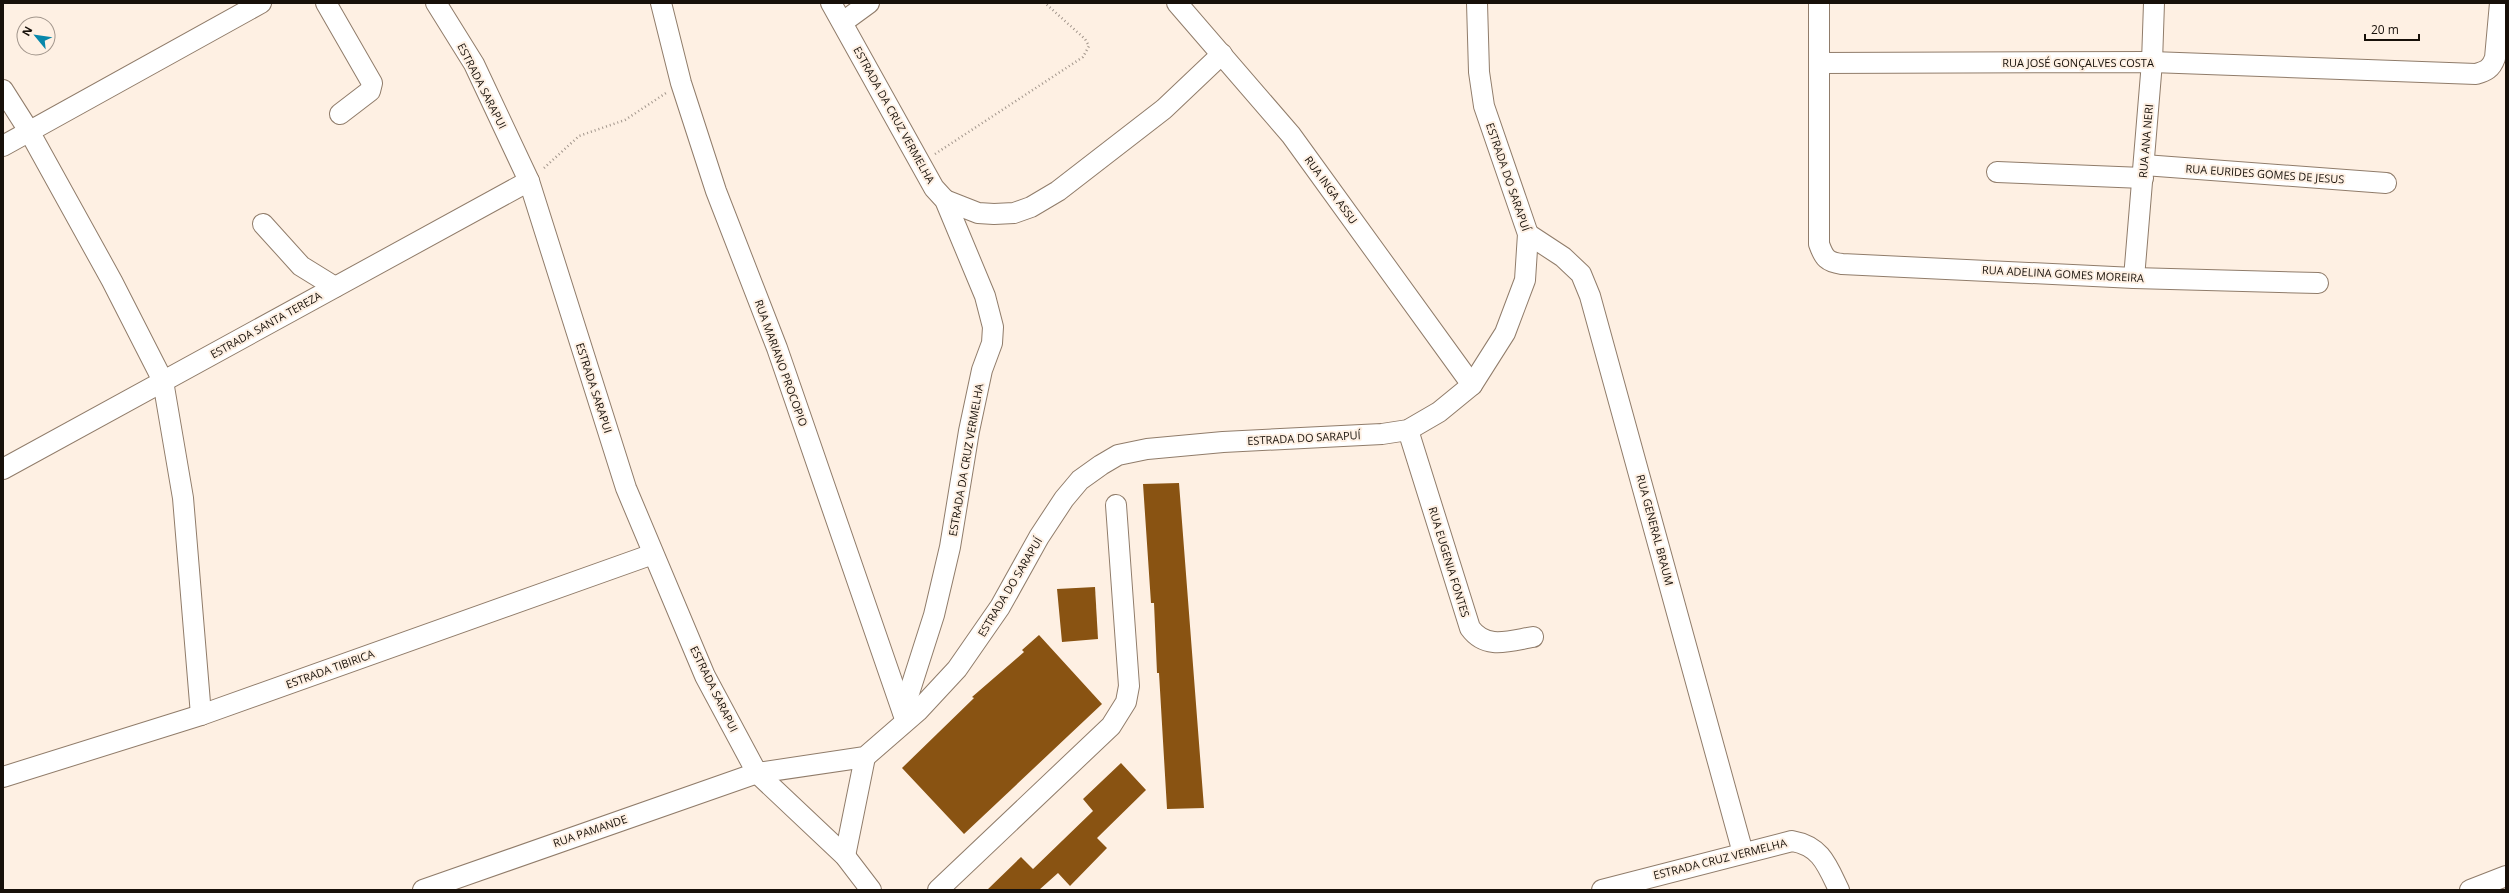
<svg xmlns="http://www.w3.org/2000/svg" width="2509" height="893" viewBox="0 0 2509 893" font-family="'Open Sans',sans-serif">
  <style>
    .building { fill: #895312 }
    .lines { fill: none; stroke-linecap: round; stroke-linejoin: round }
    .minor-casing { stroke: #907c6a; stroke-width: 22 }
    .path { stroke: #a2968c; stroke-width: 2.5; stroke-dasharray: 1 3; stroke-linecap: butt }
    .minor { stroke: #fff; stroke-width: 20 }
    .labels { text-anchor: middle; stroke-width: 4; stroke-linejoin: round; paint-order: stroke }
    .street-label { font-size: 11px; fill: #171009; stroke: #fef0e3 }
  </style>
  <rect width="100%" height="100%" fill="#fef0e3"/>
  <g class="building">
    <polygon points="1179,483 1204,808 1167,809 1159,673 1157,673 1154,603 1151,603 1143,484"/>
    <polygon points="1095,587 1098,639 1062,642 1057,589"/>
    <polygon points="1039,635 1102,704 964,834 902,768 974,698 972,697 1024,652 1022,650"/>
    <polygon points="1121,763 1146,790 1097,838 1107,848 1070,886 1058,873 1039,890 987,890 1021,857 1033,869 1093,811 1083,799"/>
  </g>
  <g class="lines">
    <g class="minor-casing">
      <g id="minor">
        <polyline points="326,3 372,83 370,91 340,114"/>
        <polyline points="436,3 474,64 529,181 626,488 705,676 757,773 845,856 871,890"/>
        <polyline points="661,3 681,83 716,191 777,348 904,716"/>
        <polyline points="831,3 934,188 945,200 985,296 993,327 992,343 982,370 969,431 950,547 934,615 903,712"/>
        <polyline points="1177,3 1291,135 1472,385"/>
        <path d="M 1819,3 L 1819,244 C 1824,258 1827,262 1842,264 L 2134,278 L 2318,283"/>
        <polyline points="843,22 869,3"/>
        <path d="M 1820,63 L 2152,62 L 2476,74 C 2486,71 2491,69 2495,58 L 2500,3"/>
        <polyline points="3,90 29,131 112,281 163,381 183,498 201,715"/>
        <polyline points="3,146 261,3"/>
        <polyline points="2144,165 2386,183"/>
        <polyline points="1997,172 2143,178"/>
        <polyline points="945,200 978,213 994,214 1014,213 1031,207 1058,191 1164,109 1222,54"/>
        <polyline points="263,224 301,266 335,287"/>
        <polyline points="1528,234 1563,257 1581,274 1590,296 1743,853"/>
        <polyline points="2134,278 2152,62 2154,3"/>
        <path d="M 1408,430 L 1470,628 C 1486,650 1509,641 1533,637"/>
        <polyline points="3,469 529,181"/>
        <polyline points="3,777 201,715 653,554"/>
        <polyline points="845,856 865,757"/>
        <polyline points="423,890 757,773 865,757 918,711 957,669 1000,607 1039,537 1064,499 1080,480 1101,465 1118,455 1147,449 1223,442 1382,434 1408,430 1439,412 1472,385 1505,333 1525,280 1528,234 1484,106 1479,72 1477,3"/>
        <polyline points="938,890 1111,726 1126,702 1129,686 1116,505"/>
        <path d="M 1602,890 L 1792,841 C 1821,846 1827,865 1839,890"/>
        <polyline points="2470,890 2506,876"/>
      </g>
    </g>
    <g class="path">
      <polyline points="935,154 1083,57 1089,46 1085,39 1045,3"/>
      <polyline points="544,168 579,136 625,120 666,93"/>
    </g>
    <use href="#minor" class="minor"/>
  </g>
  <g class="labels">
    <g class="street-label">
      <text x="2078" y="67">RUA JOSÉ GONÇALVES COSTA</text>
      <text transform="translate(482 86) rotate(63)" y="4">ESTRADA SARAPUI</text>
      <text transform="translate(894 115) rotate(61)" y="4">ESTRADA DA CRUZ VERMELHA</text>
      <text transform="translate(2146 141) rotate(-85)" y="4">RUA ANA NERI</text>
      <text transform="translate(2265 174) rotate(4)" y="4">RUA EURIDES GOMES DE JESUS</text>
      <text transform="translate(1508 177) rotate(71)" y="4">ESTRADA DO SARAPUÍ</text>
      <text transform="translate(1331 190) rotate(54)" y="4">RUA INGA ASSU</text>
      <text transform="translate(2063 274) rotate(3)" y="4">RUA ADELINA GOMES MOREIRA</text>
      <text transform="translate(266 325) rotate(-29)" y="4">ESTRADA SANTA TEREZA</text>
      <text transform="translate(781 363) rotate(70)" y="4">RUA MARIANO PROCOPIO</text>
      <text transform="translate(594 388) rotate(72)" y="4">ESTRADA SARAPUI</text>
      <text transform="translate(1304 438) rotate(-3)" y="4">ESTRADA DO SARAPUÍ</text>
      <text transform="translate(966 460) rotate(-80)" y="4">ESTRADA DA CRUZ VERMELHA</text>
      <text transform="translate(1655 530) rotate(75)" y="4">RUA GENERAL BRAUM</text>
      <text transform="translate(1449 562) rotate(73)" y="4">RUA EUGENIA FONTES</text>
      <text transform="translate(1010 587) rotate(-59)" y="4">ESTRADA DO SARAPUÍ</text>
      <text transform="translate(330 669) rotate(-20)" y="4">ESTRADA TIBIRICA</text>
      <text transform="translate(714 689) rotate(64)" y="4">ESTRADA SARAPUI</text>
      <text transform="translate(590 831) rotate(-19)" y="4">RUA PAMANDE</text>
      <text transform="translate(1720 859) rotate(-14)" y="4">ESTRADA CRUZ VERMELHA</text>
    </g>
  </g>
  <rect width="2509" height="893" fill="none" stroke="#171009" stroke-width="8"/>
  <g transform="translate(36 36) rotate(299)"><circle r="19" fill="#fef0e3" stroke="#a2968c"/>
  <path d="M0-3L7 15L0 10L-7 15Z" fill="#0787aa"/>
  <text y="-6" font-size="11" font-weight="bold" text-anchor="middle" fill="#171009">N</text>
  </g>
  <path d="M2365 34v6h54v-6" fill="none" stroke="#171009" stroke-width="2"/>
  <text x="2371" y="34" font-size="12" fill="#171009" stroke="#fef0e3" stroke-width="3" paint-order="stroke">20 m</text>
</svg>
